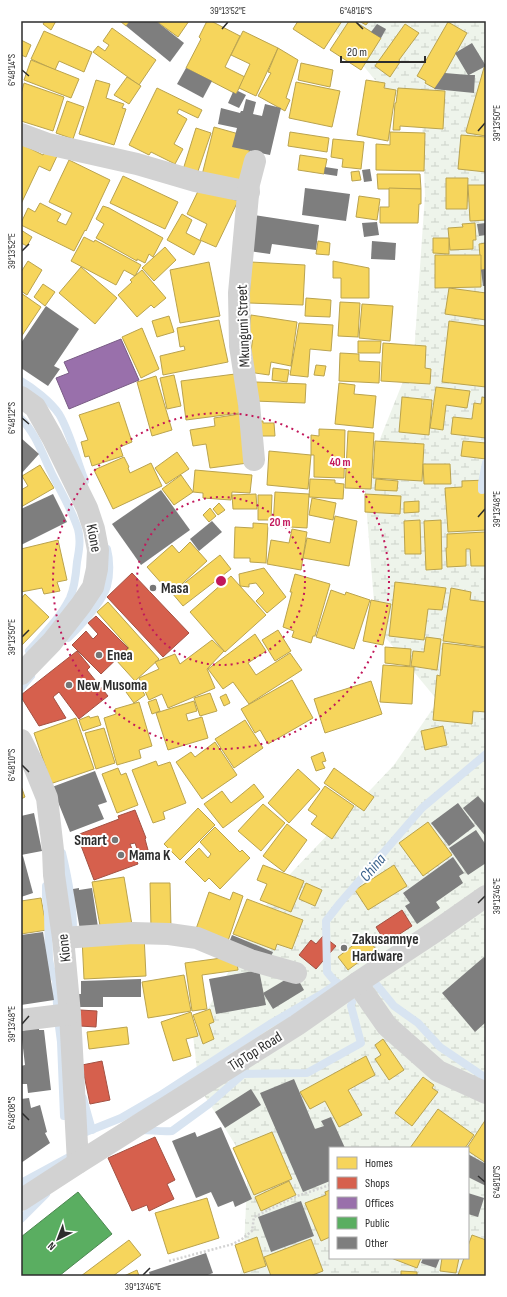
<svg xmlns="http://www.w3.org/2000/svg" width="507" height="1297" viewBox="0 0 507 1297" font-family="'Sofia Sans Condensed',sans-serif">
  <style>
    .wetland { fill: url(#wetland-marsh); fill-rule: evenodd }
    .homes { fill: #f6d55c; stroke: #baa34e }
    .shops { fill: #d6604d; stroke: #a35143 }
    .offices { fill: #9970ab; stroke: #795c85 }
    .public { fill: #5aae61; stroke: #4c8751 }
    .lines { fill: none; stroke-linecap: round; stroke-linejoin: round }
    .stream { stroke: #d8e4f1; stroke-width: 8 }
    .building { fill: #7e7e7e }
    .path { stroke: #d2d2d2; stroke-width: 2.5; stroke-dasharray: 2 2; stroke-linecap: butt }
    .street { stroke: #d2d2d2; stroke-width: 22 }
    .ticks { fill: none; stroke: #2d2d2d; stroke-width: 1.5 }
    .ring { fill: none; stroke: #c2185b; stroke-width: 2; stroke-dasharray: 2 4 }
    .poi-dot { fill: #767676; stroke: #fff; stroke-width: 1.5 }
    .labels { text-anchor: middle; stroke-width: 4; stroke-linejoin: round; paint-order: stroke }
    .street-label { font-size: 15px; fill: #2d2d2d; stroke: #fff }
    .poi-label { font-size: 15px; font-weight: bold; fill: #2d2d2d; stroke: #fff; text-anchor: start }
    .water-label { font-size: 16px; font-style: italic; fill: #3d648e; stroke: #fff }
    .centre { fill: #c2185b; stroke: #fff; stroke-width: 2 }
    .ring-label { font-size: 12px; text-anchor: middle; font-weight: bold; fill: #c2185b; stroke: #fff; stroke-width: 4; stroke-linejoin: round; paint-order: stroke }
    .neatline { fill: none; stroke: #2d2d2d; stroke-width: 1.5 }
    .ticks-label { font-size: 10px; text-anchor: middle; fill: #2d2d2d }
  </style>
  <defs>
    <pattern id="wetland-marsh" width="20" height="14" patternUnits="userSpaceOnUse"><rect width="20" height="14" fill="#eef4eb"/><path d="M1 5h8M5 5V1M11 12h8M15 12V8" fill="none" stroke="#ccd2ca"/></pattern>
  </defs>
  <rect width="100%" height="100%" fill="#fff"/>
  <path class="wetland" d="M 327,21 L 486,21 L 486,1276 L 239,1276 L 243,1267 L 248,1165 L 199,1087 L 193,1035 L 274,891 L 394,765 L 438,701 L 376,626 L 364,479 L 414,354 L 425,195 L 422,115 L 375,80 ZM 330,1148 L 468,1148 L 468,1258 L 330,1258 Z"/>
  <g class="homes">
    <polygon points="45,21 56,21 51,30 43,24"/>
    <polygon points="120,21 130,21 126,26"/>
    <polygon points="156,21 189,21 178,37"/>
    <polygon points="207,21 211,21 240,36 225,67 245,77 236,94 186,68 201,39 199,37"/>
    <polygon points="298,21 342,21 324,49 293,29"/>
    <polygon points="349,21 354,21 381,38 361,70 330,50"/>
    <polygon points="359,21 369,21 366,25"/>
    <polygon points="448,22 467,33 436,89 425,83 426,81 417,76"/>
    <polygon points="405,24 419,33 399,60 400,62 390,77 375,66"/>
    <polygon points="112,28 156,60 139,85 93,52 98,46 105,51 109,45 103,41"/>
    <polygon points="44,31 92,52 84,72 59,61 55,70 31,59"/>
    <polygon points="243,31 278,48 256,96 239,88 250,64 231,55"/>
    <polygon points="21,40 31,45 26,57 21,55"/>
    <polygon points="278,48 298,60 286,98 290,100 285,111 258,96 271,73 268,72"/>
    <polygon points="31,60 79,79 71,98 24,80"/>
    <polygon points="301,63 333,70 330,87 298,80"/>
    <polygon points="485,64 486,65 486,136 467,133 466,131"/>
    <polygon points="127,77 141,86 129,104 114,95"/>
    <polygon points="96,80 110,84 106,98 124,104 122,108 126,109 114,145 79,134"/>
    <polygon points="366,80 385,83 384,88 396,90 388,141 357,135"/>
    <polygon points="296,82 340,91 332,127 289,118"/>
    <polygon points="24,83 64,97 53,131 21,121 21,94"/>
    <polygon points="157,88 202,110 198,118 179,109 177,113 187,119 174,144 183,149 175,164 151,152 149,155 129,145"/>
    <polygon points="398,88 445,91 443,129 400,126 400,130 393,130 395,103 396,103"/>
    <polygon points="67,101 84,107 73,139 56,133"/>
    <polygon points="214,127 253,138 240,185 202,175"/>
    <polygon points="196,128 211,133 196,177 182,173"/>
    <polygon points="290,132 329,138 327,152 288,146"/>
    <polygon points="390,132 425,133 424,171 376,170 376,144 390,145"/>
    <polygon points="461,135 486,137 486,172 458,169"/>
    <polygon points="333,139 364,142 361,169 342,167 343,159 331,157"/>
    <polygon points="21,144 43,155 46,149 58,154 50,171 39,166 21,204"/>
    <polygon points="300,155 327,159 324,174 298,170"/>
    <polygon points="69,160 110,180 86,231 85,230 74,251 21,225 21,223 28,208 35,212 40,203 61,214 57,221 66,225 72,213 49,202"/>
    <polygon points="359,171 361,180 352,181 351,172"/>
    <polygon points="377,174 420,174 421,189 378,189"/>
    <polygon points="123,176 178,202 165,229 110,203"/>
    <polygon points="446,178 468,178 467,209 446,209"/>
    <polygon points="468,185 486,185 486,220 470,221"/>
    <polygon points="200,187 238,201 216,247 200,240 207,224 187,214"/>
    <polygon points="389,188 421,189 421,204 419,204 418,223 380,223 380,207 389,207"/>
    <polygon points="359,196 380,199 377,220 356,217"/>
    <polygon points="103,206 109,208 163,238 153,257 149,254 145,263 137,259 137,261 96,238 104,224 96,219"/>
    <polygon points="182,214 192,220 186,233 201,241 194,255 167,240"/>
    <polygon points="475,223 476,240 473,240 473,249 450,250 448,228 463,227 462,224"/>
    <polygon points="21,230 32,237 27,246 21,243"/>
    <polygon points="84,237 94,242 95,240 141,265 135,276 124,270 116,285 71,261"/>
    <polygon points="433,238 449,238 449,254 433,253"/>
    <polygon points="318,241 330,243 329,255 316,254"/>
    <polygon points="486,243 486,269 481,270 479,244"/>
    <polygon points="165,247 176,260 154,281 142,268"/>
    <polygon points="435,255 481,255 481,287 435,288"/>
    <polygon points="28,261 42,270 27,295 21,291 21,272"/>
    <polygon points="333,261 369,268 369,298 341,298 341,278 333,278"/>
    <polygon points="209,262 220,316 180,323 170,270"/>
    <polygon points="251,262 305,265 303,305 249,303"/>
    <polygon points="81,267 117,298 95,324 59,293"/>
    <polygon points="142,270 166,298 154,308 151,305 137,317 118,295 132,282 130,280"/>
    <polygon points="43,284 55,292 45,306 34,297"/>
    <polygon points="449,288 486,293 486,320 445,314"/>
    <polygon points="21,293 41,307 21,337"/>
    <polygon points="306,298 331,300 330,317 305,316"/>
    <polygon points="340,302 360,303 358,337 338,336"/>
    <polygon points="362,304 393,306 390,341 359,338"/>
    <polygon points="251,315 297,322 291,366 271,362 269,375 248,372 253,337 248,336"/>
    <polygon points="169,316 174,332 157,337 152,321"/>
    <polygon points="219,320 228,362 163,375 160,356 185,350 184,346 180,347 177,328"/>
    <polygon points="449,321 486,326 486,387 442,382"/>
    <polygon points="299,323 333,325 331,351 310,349 308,377 290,375"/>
    <polygon points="142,328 159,369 141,378 122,337"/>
    <polygon points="358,341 381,341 380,353 358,353"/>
    <polygon points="383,343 426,346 425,368 431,369 430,384 381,381"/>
    <polygon points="340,353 359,354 359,361 380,362 379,383 339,381"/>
    <polygon points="316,365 326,366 324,376 314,375"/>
    <polygon points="273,368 289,370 287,382 272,380"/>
    <polygon points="235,374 240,413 186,420 181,381"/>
    <polygon points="174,375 181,406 167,409 160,378"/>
    <polygon points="156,376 172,430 152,436 137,382"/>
    <polygon points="256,382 306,384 305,403 255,401"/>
    <polygon points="339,383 355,385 354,394 376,396 373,428 335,424"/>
    <polygon points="436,387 470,391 467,408 446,405 443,430 430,428"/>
    <polygon points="402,397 432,400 429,435 399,432"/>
    <polygon points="482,397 486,398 486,438 451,434 453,417 472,419 474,403 481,404"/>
    <polygon points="119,402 132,442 120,447 123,456 92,466 89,456 85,457 81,442 88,440 79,415"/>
    <polygon points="240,414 248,463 210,468 206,444 193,446 190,430 215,426 214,418"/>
    <polygon points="254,421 263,421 263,423 274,423 275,436 254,436"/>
    <polygon points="319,429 345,430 344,478 314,477 314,455 311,455 311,435 319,436"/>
    <polygon points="348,431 374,433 371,489 345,488"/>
    <polygon points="375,441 424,444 422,481 373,478"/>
    <polygon points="463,441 486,443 486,459 461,456"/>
    <polygon points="269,451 311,455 308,489 267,485"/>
    <polygon points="177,452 189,469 166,484 155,468"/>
    <polygon points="124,457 129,467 128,468 130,473 151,463 162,486 113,509 94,470"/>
    <polygon points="423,464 450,464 451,484 424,484"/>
    <polygon points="40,465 54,488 21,507 21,490 28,486 22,476"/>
    <polygon points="195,470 252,475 250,493 232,492 231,500 203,498 203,493 193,492"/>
    <polygon points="181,475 193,492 174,505 162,489"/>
    <polygon points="310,479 335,480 335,483 344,484 343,499 309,497"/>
    <polygon points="376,479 398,481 397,491 375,490"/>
    <polygon points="486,480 486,530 448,532 445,488 462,487 462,481"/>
    <polygon points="275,492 309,494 307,528 273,526"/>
    <polygon points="256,494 257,509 233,509 232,495"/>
    <polygon points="365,494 401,496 400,514 365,512"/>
    <polygon points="258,495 272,495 271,520 258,520"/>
    <polygon points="312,498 336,503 333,520 309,515"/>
    <polygon points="419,501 419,512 404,513 404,502"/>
    <polygon points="219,503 225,510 218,515 213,509"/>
    <polygon points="210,508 216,516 209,522 203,515"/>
    <polygon points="335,516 357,521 349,566 303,558 307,538 330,543"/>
    <polygon points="420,520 421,554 405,554 404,521"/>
    <polygon points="441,520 442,569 426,570 424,521"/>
    <polygon points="253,523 268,524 266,563 250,562 250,558 234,558 235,527 253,528"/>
    <polygon points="292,529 307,532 301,570 267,564 271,540 289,543"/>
    <polygon points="485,532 486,566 471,566 470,549 466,549 466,566 447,567 446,548 447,548 447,534"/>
    <polygon points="58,540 67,580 57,582 60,591 44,594 42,588 21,592 21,549"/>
    <polygon points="190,542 207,561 171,594 147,567 172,545 179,553"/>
    <polygon points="220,555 231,569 183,606 172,593"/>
    <polygon points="264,568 286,597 267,613 256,601 264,593 256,583 249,584 249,587 240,586 239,574"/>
    <polygon points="295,574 330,584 315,636 313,636 311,643 292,637 294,631 283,627 292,592 290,592"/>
    <polygon points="231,576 266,615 225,652 190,612"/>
    <polygon points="395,582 446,588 442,610 428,609 424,640 389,636"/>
    <polygon points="451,588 471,592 470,600 486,602 486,647 443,641"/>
    <polygon points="331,590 345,595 346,592 370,600 354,649 316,637"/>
    <polygon points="25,594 49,617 21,646 21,599"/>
    <polygon points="371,600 391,604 383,645 363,641"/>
    <polygon points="108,602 159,659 135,681 116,660 129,648 97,612"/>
    <polygon points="278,630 291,651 275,661 262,640"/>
    <polygon points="255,634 266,651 248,663 256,675 290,653 302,670 249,704 233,682 223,689 208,669"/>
    <polygon points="426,637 441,639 437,670 411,666 413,651 424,652"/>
    <polygon points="212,640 224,651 207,669 215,688 168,708 162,694 149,700 139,678 159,669 155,662 175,654 180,664"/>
    <polygon points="443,643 486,648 486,712 473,711 472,724 433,720 437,675 440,676"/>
    <polygon points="385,647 411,649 410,666 385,663"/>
    <polygon points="383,665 414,667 412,704 380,702"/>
    <polygon points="292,680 313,718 268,744 260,730 255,733 241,709"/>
    <polygon points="371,681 382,714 325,733 314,699"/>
    <polygon points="138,684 145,695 134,703 126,692"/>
    <polygon points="210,693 217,711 200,716 194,698"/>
    <polygon points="226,694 230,703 224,706 220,697"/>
    <polygon points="156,699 160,711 152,714 148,702"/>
    <polygon points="194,701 197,711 186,714 188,721 202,717 208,738 168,750 156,713"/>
    <polygon points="139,702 152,746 139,750 141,758 117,765 104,718 116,714 115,709"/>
    <polygon points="89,716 90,718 98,716 101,725 83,731 79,720"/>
    <polygon points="76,718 94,769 50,784 46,768 34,733"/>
    <polygon points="245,720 263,748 234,768 215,739"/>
    <polygon points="443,726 447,745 425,750 421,731"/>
    <polygon points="104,728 115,763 96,769 85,733"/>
    <polygon points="215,742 237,775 202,799 176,762 191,752 195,757"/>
    <polygon points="323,752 326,761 322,762 325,768 316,771 311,757"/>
    <polygon points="156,761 158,766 170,762 186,803 163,812 165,819 153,823 132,770"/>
    <polygon points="118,768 121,775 126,773 138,805 117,813 102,774"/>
    <polygon points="334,768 374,797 364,811 324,783"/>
    <polygon points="298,769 320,789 289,823 268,803"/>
    <polygon points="254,784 264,797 223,828 204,804 222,791 231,803"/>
    <polygon points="21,786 25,797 21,799"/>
    <polygon points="325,786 354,806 332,839 311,824 317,816 308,810"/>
    <polygon points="263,804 285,823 261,851 238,831"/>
    <polygon points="198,808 215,825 180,860 164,844"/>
    <polygon points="428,822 452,855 423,876 399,843"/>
    <polygon points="287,824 307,840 284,872 263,856"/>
    <polygon points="215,827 240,852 242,850 250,858 220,889 209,878 205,882 185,862 199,848 208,858 211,854 200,842"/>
    <polygon points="263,865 304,881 291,912 260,900 267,884 257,880"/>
    <polygon points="394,865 407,886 368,910 355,890"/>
    <polygon points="124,877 132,925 101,931 92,882"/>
    <polygon points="150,883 170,883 171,928 151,928"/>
    <polygon points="306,883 322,890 315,906 299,899"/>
    <polygon points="209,892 230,900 233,892 243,896 227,944 196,929"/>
    <polygon points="41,898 47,930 21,934 21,901"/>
    <polygon points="247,899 303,920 292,949 277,944 275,950 233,934"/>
    <polygon points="144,935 146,976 84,979 82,938"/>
    <polygon points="365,936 376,949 348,970 338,957"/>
    <polygon points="236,956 238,970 202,975 207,1009 192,1011 185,963"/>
    <polygon points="184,975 191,1011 148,1018 142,982"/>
    <polygon points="210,1009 214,1022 209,1024 214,1039 203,1044 193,1015"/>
    <polygon points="191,1012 198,1036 186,1039 191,1056 173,1061 161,1022"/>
    <polygon points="127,1027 129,1044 89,1049 87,1032"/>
    <polygon points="383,1039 404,1070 389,1080 375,1059 381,1055 375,1045"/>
    <polygon points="366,1056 375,1075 348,1090 362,1115 339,1127 325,1101 310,1109 300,1092"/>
    <polygon points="423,1077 434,1085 432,1088 438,1092 412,1126 395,1113"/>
    <polygon points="438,1109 474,1135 465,1148 410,1148"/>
    <polygon points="486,1119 486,1163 468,1151 467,1148"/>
    <polygon points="272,1132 292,1179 254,1195 233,1148"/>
    <polygon points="289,1181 296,1195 261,1211 255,1197"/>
    <polygon points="330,1190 330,1237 321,1241 305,1203 326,1195 325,1192"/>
    <polygon points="207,1198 219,1238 168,1254 155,1213"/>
    <polygon points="472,1235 486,1240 486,1276 462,1276 458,1275 464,1258 468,1258 468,1246"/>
    <polygon points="257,1237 266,1266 244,1273 235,1245"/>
    <polygon points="311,1239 323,1271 310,1276 271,1276 264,1257"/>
    <polygon points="129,1240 141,1255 113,1276 81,1276"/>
    <polygon points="391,1258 421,1258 417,1268"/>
    <polygon points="442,1258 459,1258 456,1273 440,1271"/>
    <polygon points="137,1270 139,1276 124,1276"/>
    <polygon points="401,1271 417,1272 417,1276 401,1276"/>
  </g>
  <g class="shops">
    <polygon points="132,573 189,633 163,657 107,597"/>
    <polygon points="96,616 128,648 101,674 72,645 86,631 93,639 98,634 88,623"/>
    <polygon points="77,651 90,667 87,670 108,696 79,719 59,692 53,697 66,718 39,726 21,697 21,695"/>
    <polygon points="135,810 146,838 145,839 148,850 139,854 135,843 130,844 138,864 94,880 77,835 119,819 118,816"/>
    <polygon points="402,910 412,926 386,943 376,927"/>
    <polygon points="323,936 336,946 316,969 299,955 311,940 316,944"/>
    <polygon points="80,1010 97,1011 96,1027 80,1026"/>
    <polygon points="102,1061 110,1100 90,1104 82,1065"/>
    <polygon points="155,1137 175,1180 167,1184 174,1199 149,1211 147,1205 132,1211 108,1158"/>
  </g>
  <polygon class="offices" points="121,339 139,380 69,409 56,378 69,373 64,362"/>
  <polygon class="public" points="78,1192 112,1234 59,1276 21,1276 21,1237"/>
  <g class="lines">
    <g class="stream">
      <path d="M 21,381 C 33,388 51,402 59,414 C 71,434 76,459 85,481"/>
      <path d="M 21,419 C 36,433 43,456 52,474 C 61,492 72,510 78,529 C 81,540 79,551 77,562 C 76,574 75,587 70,598 C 60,618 44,634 29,651"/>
      <polyline points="482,490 482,483 486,463"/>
      <path d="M 68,638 C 80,626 102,602 107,586 C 110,575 110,560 107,549"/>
      <polyline points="21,688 31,676"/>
      <path d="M 62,853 C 68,878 73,903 73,929"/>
      <polyline points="46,886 46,897 48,914 49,959 51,969 56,981 57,1005"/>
      <polyline points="376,984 394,1006 418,1023 440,1047 486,1078"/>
      <polyline points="352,1002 327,972 326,921 340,903 422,808 486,754"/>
      <polyline points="58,1019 61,1042 64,1116"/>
      <polyline points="83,1098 92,1130"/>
      <path d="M 141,1130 C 151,1130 162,1132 172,1131 L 209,1104 L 243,1074 L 307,1073 L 361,1043 L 351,1006"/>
      <polyline points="86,1132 121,1118 159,1096 270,1024 320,995 338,983"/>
      <polyline points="21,1183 69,1157"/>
      <polyline points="21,1219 46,1194"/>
    </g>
  </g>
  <g class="building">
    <polygon points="130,21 156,21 184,43 170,62 126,26"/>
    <polygon points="377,24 386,29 381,38 371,32"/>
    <polygon points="472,43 486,66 469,75 475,75 474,93 434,89 445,73 468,75 455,53"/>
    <polygon points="186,68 212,81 203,98 177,84"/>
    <polygon points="238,91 246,95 239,108 228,103 233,92 236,94"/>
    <polygon points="246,99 256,102 253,114 262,116 265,104 281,108 270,155 232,147 237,128 218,124 221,108 240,113 241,111 243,111"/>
    <polygon points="325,167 338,169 337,176 324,174"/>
    <polygon points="370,169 372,181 364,182 362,170"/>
    <polygon points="305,188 350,194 346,221 302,215"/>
    <polygon points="254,215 319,225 316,250 272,244 270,254 249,251"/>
    <polygon points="377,222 379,235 364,237 362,223"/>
    <polygon points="486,223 486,235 479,236 477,224"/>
    <polygon points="372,241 396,243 395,260 371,259"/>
    <polygon points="486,269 486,286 483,286 481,270"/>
    <polygon points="46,306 79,329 54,366 60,369 48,386 21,368 21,343"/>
    <polygon points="21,438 39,454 21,474"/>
    <polygon points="161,490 190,530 141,565 112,524"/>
    <polygon points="53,494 67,522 21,545 21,509"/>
    <polygon points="212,521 222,532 199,551 190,539"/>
    <polygon points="95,771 107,802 98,805 104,819 70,832 52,787"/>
    <polygon points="478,796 486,805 486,837 463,808"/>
    <polygon points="458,803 475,826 449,846 431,823"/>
    <polygon points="34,813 42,851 21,855 21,816"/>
    <polygon points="476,830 486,845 486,863 468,875 449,848"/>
    <polygon points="23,856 33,893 21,897 21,857"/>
    <polygon points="453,857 464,873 459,876 463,883 436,902 440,908 417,924 405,906 410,903 403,893"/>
    <polygon points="79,888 79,890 92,888 98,927 80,930 73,889"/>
    <polygon points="43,932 54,1000 21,1005 21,935"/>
    <polygon points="232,935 273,952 268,963 228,945"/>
    <polygon points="484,957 486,959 486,1022 475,1032 442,993"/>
    <polygon points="259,970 266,1005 216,1014 209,979"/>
    <polygon points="295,974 304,990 273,1009 263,993"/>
    <polygon points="141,979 141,997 103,997 103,1007 75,1007 74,994 81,994 81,981"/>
    <polygon points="39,1027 39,1030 44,1030 51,1090 28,1093 27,1084 21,1084 21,1066 25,1065 21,1031"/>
    <polygon points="294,1079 315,1129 324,1126 321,1121 331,1117 345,1148 330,1148 330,1181 303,1192 260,1093"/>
    <polygon points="251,1089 261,1105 225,1128 215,1112"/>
    <polygon points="29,1098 31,1108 40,1105 47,1132 45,1133 50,1143 21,1163 21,1139 31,1137 21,1139 21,1099"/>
    <polygon points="221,1127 252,1199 235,1207 233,1201 218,1207 211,1192 196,1198 172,1141 195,1132 197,1137"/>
    <polygon points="468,1154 486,1164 486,1186 468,1177"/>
    <polygon points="468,1193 484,1198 478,1217 468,1214"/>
    <polygon points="301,1201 314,1236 271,1252 258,1217"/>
    <polygon points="206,1253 213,1273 205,1276 150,1276 149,1272"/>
    <polygon points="423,1258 440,1258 436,1268 421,1263"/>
  </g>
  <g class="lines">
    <polyline class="path" points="169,1261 233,1244 242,1239 252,1231 254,1217 297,1196 330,1185"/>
    <g class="street">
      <polyline points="21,134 48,144 137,164 195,181 249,192"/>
      <polyline points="21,397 35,407 52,437 87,508 94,529 98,550 97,569 93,587 81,605 52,642 21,674"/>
      <polyline points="254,460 249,404 240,346 239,293 249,184 255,161"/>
      <polyline points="21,740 34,766 47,798 53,850 54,875 63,938 70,1014 78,1163"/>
      <polyline points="63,938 133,933 169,934 197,938 250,960 296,973"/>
      <polyline points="357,983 387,1026 438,1071 486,1093"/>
      <polyline points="21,1020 70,1014"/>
      <polyline points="21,1200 78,1163 297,1025 357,983 436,931 486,896"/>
    </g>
  </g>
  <path class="ticks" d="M 356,22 L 363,29M 222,29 L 228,22M 22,70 L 29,76M 478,131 L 485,123M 22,251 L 29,244M 22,418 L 29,424M 478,517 L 485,509M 22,637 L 29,630M 22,765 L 29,772M 478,903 L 485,896M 22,1024 L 29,1016M 22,1113 L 29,1120M 478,1176 L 485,1182M 143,1275 L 150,1268"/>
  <g class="ring">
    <circle cx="221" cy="581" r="84"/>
    <circle cx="221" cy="581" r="168"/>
  </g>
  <g class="poi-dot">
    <circle cx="153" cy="588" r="4"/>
    <circle cx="99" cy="655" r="4"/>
    <circle cx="69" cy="685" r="4"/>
    <circle cx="115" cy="840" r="4"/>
    <circle cx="121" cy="855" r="4"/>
    <circle cx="344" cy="948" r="4"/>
  </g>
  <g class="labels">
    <g class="street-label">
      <text transform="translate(243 326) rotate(-92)" y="5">Mkunguni Street</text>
      <text transform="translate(94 538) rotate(79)" y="5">Kione</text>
      <text transform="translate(64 948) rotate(-96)" y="5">Kione</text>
      <text transform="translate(255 1051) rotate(-32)" y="5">TipTop Road</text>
    </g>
    <g class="poi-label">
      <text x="161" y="593">Masa</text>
      <text x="107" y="660">Enea</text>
      <text x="77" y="690">New Musoma</text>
      <text x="107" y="845" text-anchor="end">Smart</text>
      <text x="129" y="860">Mama K</text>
      <text x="352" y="944">Zakusamnye<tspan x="352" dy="17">Hardware</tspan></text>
    </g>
    <g class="water-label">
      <text transform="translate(372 867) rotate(-50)" y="6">China</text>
    </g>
  </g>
  <circle cx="221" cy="581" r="6" class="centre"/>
  <g class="ring-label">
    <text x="340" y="466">40 m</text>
    <text x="280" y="526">20 m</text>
  </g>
  <rect width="507" height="1297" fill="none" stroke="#ffffff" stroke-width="44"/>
  <rect x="329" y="1147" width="140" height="112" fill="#ffffff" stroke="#ababab"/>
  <rect x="337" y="1157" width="20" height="12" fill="#f6d55c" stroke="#ababab"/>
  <text x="365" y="1167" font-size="12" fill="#2d2d2d">Homes</text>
  <rect x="337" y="1177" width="20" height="12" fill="#d6604d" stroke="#ababab"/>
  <text x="365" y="1187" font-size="12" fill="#2d2d2d">Shops</text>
  <rect x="337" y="1197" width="20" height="12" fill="#9970ab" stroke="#ababab"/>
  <text x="365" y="1207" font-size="12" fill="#2d2d2d">Offices</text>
  <rect x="337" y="1217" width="20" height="12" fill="#5aae61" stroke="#ababab"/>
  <text x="365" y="1227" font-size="12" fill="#2d2d2d">Public</text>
  <rect x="337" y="1237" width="20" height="12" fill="#7e7e7e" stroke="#ababab"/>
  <text x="365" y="1247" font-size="12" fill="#2d2d2d">Other</text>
  <g transform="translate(58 1239) rotate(222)" stroke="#ffffff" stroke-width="3" paint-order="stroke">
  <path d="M0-3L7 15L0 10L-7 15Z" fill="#2d2d2d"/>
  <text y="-6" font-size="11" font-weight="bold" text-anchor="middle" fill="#2d2d2d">N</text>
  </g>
  <path d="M341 56v6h84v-6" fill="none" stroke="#2d2d2d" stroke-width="2"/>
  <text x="347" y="56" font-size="12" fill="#2d2d2d" stroke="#ffffff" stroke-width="3" paint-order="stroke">20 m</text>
  <rect x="22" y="22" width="463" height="1253" class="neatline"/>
  <g class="ticks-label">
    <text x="228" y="14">39°13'52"E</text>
    <text x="356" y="14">6°48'16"S</text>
    <text transform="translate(11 70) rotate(-90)" y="4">6°48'14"S</text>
    <text transform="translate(496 123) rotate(-90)" y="4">39°13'50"E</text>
    <text transform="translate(11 251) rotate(-90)" y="4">39°13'52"E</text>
    <text transform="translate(11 418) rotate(-90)" y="4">6°48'12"S</text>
    <text transform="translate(496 509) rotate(-90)" y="4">39°13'48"E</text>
    <text transform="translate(11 637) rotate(-90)" y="4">39°13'50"E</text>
    <text transform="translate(11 765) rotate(-90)" y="4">6°48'10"S</text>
    <text transform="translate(496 896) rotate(-90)" y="4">39°13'46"E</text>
    <text transform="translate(11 1024) rotate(-90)" y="4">39°13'48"E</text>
    <text transform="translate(11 1113) rotate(-90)" y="4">6°48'08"S</text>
    <text transform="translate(496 1182) rotate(-90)" y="4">6°48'10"S</text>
    <text x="143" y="1290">39°13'46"E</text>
  </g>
</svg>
